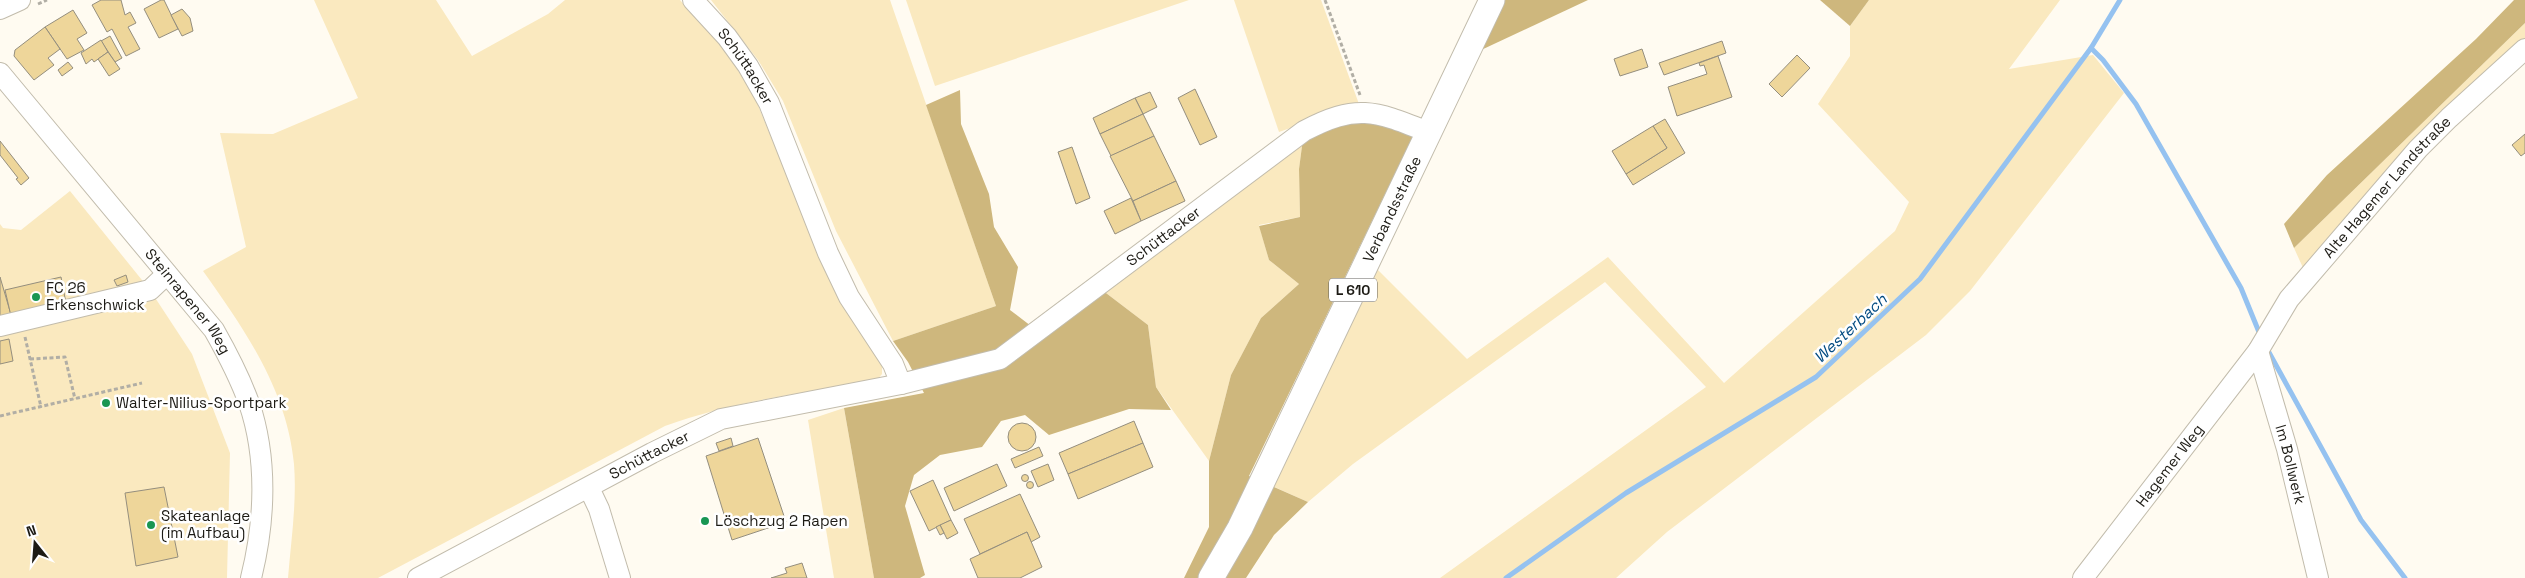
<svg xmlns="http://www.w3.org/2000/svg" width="2525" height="578" viewBox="0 0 2525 578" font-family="'Space Grotesk',sans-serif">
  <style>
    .green { fill: #fae9bf }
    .forest { fill: #ceb77d }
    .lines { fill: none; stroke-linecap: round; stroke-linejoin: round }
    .stream { stroke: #95c2f0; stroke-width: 5 }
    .building { fill: #eed69a; stroke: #948e7e }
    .minor-casing { stroke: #c2bcac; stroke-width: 22 }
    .major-casing { stroke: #c2bcac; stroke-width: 27 }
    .path { stroke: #b1aea5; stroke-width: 3; stroke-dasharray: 4 2.5; stroke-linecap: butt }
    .minor { stroke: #fff; stroke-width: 20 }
    .major { stroke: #fff; stroke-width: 25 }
    .poi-dot { fill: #199653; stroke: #fff; stroke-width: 2 }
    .labels { text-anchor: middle; stroke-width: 5; stroke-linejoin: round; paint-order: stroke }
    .shield { fill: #fff; stroke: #615f5b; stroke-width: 1 }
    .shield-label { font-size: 14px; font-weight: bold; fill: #1d1b15 }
    .street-label { font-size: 15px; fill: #1d1b15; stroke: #fff }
    .poi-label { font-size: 15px; fill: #1d1b15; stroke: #fff; text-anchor: start }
    .water-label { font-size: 16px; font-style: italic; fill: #014a81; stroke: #fff }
  </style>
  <rect width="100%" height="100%" fill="#fffbf1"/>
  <g class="green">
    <path d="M 314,0 L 436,0 L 472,56 L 548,14 L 565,0 L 680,0 L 725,49 L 755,98 L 831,283 L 882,365 L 882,374 L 877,380 L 867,383 C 798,393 731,402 665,426 L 378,578 L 288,578 C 291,541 297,502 294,464 C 287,390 245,330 203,271 L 246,247 L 220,133 L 273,134 L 358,98 Z"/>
    <polygon points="711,0 890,0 996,306 893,341 836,231 783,101 758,60"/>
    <polygon points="906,0 1189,0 935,86"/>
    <polygon points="1234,0 1321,0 1359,104 1279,132"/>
    <polygon points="1869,0 2060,0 2009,69 2093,55 2124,93 1970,291 1926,335 1667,532 1616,578 1440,578 1706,387 1605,282 1353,464 1308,502 1270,485 1376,268 1467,359 1608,257 1724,383 1895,231 1909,202 1818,104 1850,56 1850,26"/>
    <polygon points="2525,23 2525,41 2304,270 2294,248"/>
    <polygon points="1304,131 1299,169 1300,217 1259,225 1269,260 1299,284 1261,318 1231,375 1209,461 1156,387 1148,325 1102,290"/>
    <polygon points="70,191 150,290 192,354 230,453 227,578 0,578 0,224 3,228 21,230"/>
    <polygon points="844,408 874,578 834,578 808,420"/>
  </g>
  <g class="forest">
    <polygon points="1504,0 1588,0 1479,51"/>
    <polygon points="1820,0 1869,0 1850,26"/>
    <polygon points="2514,0 2525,0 2525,23 2294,248 2284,224 2327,175 2476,39"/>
    <polygon points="960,90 961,124 989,194 994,227 1018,267 1010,310 1031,326 1102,290 1148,325 1156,387 1171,410 1129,409 1049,435 1025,415 1001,421 982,447 940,455 914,475 905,506 925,575 920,578 874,578 844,408 924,393 908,362 893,341 996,306 926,105"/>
    <polygon points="1355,118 1415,132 1249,476 1308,502 1274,535 1246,578 1184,578 1209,527 1209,461 1231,375 1261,318 1299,284 1269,260 1259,226 1300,217 1299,169 1304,131"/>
  </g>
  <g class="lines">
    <g class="stream">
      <polyline points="2091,48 2103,60 2136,104 2241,288 2261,337"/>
      <polyline points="2266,347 2361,520 2405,578"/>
      <polyline points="1506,578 1626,493 1816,377 1920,279 2091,48 2120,0"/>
    </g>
  </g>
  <g class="building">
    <polygon points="101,0 121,0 125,15 130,12 136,23 128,27 140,49 126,56 112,29 107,32 92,5"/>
    <polygon points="161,0 164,0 178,29 159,38 144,9"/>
    <polygon points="182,9 190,18 193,31 182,36 171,15"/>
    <polygon points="73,10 87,33 77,39 84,50 67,59 45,27"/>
    <polygon points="45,27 60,49 48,58 54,65 34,80 14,56 15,50"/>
    <polygon points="110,36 122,58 115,62 101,41"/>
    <polygon points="101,40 108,52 94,62 92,59 86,64 81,53"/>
    <polygon points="1722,41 1726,53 1664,75 1659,63"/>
    <polygon points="1642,49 1648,67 1620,76 1614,59"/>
    <polygon points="108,52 120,69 109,76 98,59"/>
    <polygon points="1797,55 1810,68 1782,97 1769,84"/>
    <polygon points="1718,56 1732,97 1677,116 1668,87 1707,74 1704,65 1700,66 1699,63"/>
    <polygon points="68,62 73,68 62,76 58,70"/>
    <polygon points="1195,89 1217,137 1200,145 1178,98"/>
    <polygon points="1150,92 1157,107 1143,114 1135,98"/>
    <polygon points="1135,98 1143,114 1100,134 1093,118"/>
    <polygon points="1143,114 1154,136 1111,156 1100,134"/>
    <polygon points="1665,119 1685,153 1633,185 1626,174 1667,148 1653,126"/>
    <polygon points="1653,126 1667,148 1626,174 1612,151"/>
    <polygon points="2525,134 2525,153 2521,156 2512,145"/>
    <polygon points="1154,136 1176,181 1133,201 1110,156"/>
    <polygon points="0,141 29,178 21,185 16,179 18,178 0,155"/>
    <polygon points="1072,147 1090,198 1076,204 1058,152"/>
    <polygon points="1176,181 1185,201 1141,221 1133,201"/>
    <polygon points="1131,198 1141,221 1115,234 1104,211"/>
    <polygon points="126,275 128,282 117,286 114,280"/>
    <polygon points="0,277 12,318 0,321"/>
    <polygon points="61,277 66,303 11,316 5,290"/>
    <polygon points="9,339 13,361 0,364 0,341"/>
    <polygon points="1134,421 1143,443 1068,474 1059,453"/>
    <circle cx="1022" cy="437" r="14"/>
    <polygon points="731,438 733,446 719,451 716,443"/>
    <polygon points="758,438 786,522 732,540 706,456"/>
    <polygon points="1143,443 1153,467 1078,499 1068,474"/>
    <polygon points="1039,447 1043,456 1015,468 1011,459"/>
    <polygon points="997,464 1007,486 954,511 944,488"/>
    <polygon points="1048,464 1054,480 1038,487 1031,471"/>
    <circle cx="1025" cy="478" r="3.5"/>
    <polygon points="933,480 951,520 929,531 910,491"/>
    <circle cx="1030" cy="485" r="3.5"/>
    <polygon points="164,487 178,557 136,566 125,493"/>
    <polygon points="1020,494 1040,537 1031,542 1027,532 980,554 964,519"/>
    <polygon points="951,520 958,533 947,539 940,525"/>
    <polygon points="940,525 944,533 940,535 936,527"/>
    <polygon points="1027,532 1042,567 1020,578 978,578 970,559"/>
    <polygon points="802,563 807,578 771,578 787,573 785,568"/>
  </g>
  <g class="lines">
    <g class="minor-casing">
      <g id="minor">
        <path id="s1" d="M 693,0 L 727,37 L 748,66 L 769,103 L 828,253 L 849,297 L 893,364 L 901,384"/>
        <polyline points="0,9 20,0"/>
        <path id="s2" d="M 0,73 L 214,330 C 227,353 240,378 249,403 C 268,459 265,522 251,578"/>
        <polyline points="0,326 150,290 167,274"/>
        <path id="s3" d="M 2258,351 L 2287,449 L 2318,578"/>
        <polyline points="589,488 599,509 620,578"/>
        <path id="s4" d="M 418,578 L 652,453 L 721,419 L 901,384 L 1000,359 L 1304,131 C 1357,103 1375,111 1428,132"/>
        <path id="s5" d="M 2083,578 L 2258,351 L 2289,299 L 2418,149 L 2449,118 L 2525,49"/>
      </g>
    </g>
    <g class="major-casing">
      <g id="major">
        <path id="s6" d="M 1211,578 L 1240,528 L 1492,0"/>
      </g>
    </g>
    <g class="path">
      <polyline points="1325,0 1360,95"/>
      <polyline points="38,4 47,0"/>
      <polyline points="25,337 41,407"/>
      <polyline points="30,359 65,357 75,399"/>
      <polyline points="0,416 142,383"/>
    </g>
    <use href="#minor" class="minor"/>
    <use href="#major" class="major"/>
  </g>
  <g class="poi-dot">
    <circle cx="36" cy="297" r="5"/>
    <circle cx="106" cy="403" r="5"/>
    <circle cx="705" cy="521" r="5"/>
    <circle cx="151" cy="525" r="5"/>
  </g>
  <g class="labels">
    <rect class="shield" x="1329" y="278.5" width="48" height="23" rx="4"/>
    <g class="shield-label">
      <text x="1353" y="295">L 610</text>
    </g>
    <g class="street-label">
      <text dy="5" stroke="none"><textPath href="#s1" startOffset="85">Schüttacker</textPath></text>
      <text dy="5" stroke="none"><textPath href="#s5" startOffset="496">Alte Hagemer Landstraße</textPath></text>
      <text dy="5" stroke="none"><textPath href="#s6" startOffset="411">Verbandsstraße</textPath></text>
      <text dy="5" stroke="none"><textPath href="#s4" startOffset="832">Schüttacker</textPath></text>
      <text dy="5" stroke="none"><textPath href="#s2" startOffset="296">Steinrapener Weg</textPath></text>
      <text dy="5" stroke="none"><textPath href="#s4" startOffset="262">Schüttacker</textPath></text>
      <text dy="5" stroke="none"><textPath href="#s3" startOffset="118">Im Bollwerk</textPath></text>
      <text dy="5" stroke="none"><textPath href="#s5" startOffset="142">Hagemer Weg</textPath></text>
    </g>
    <g class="poi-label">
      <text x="46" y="293">FC 26<tspan x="46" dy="17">Erkenschwick</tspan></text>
      <text x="116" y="408">Walter-Nilius-Sportpark</text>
      <text x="161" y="521">Skateanlage<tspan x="161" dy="17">(im Aufbau)</tspan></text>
      <text x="715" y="526">Löschzug 2 Rapen</text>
    </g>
    <g class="water-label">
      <text transform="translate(1850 328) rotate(-43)" y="6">Westerbach</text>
    </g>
  </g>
  <g transform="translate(35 543) rotate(343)" stroke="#ffffff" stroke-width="4" paint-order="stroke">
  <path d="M0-4L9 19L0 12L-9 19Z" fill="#1d1b15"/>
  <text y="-8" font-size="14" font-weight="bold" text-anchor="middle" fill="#1d1b15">N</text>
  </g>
</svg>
